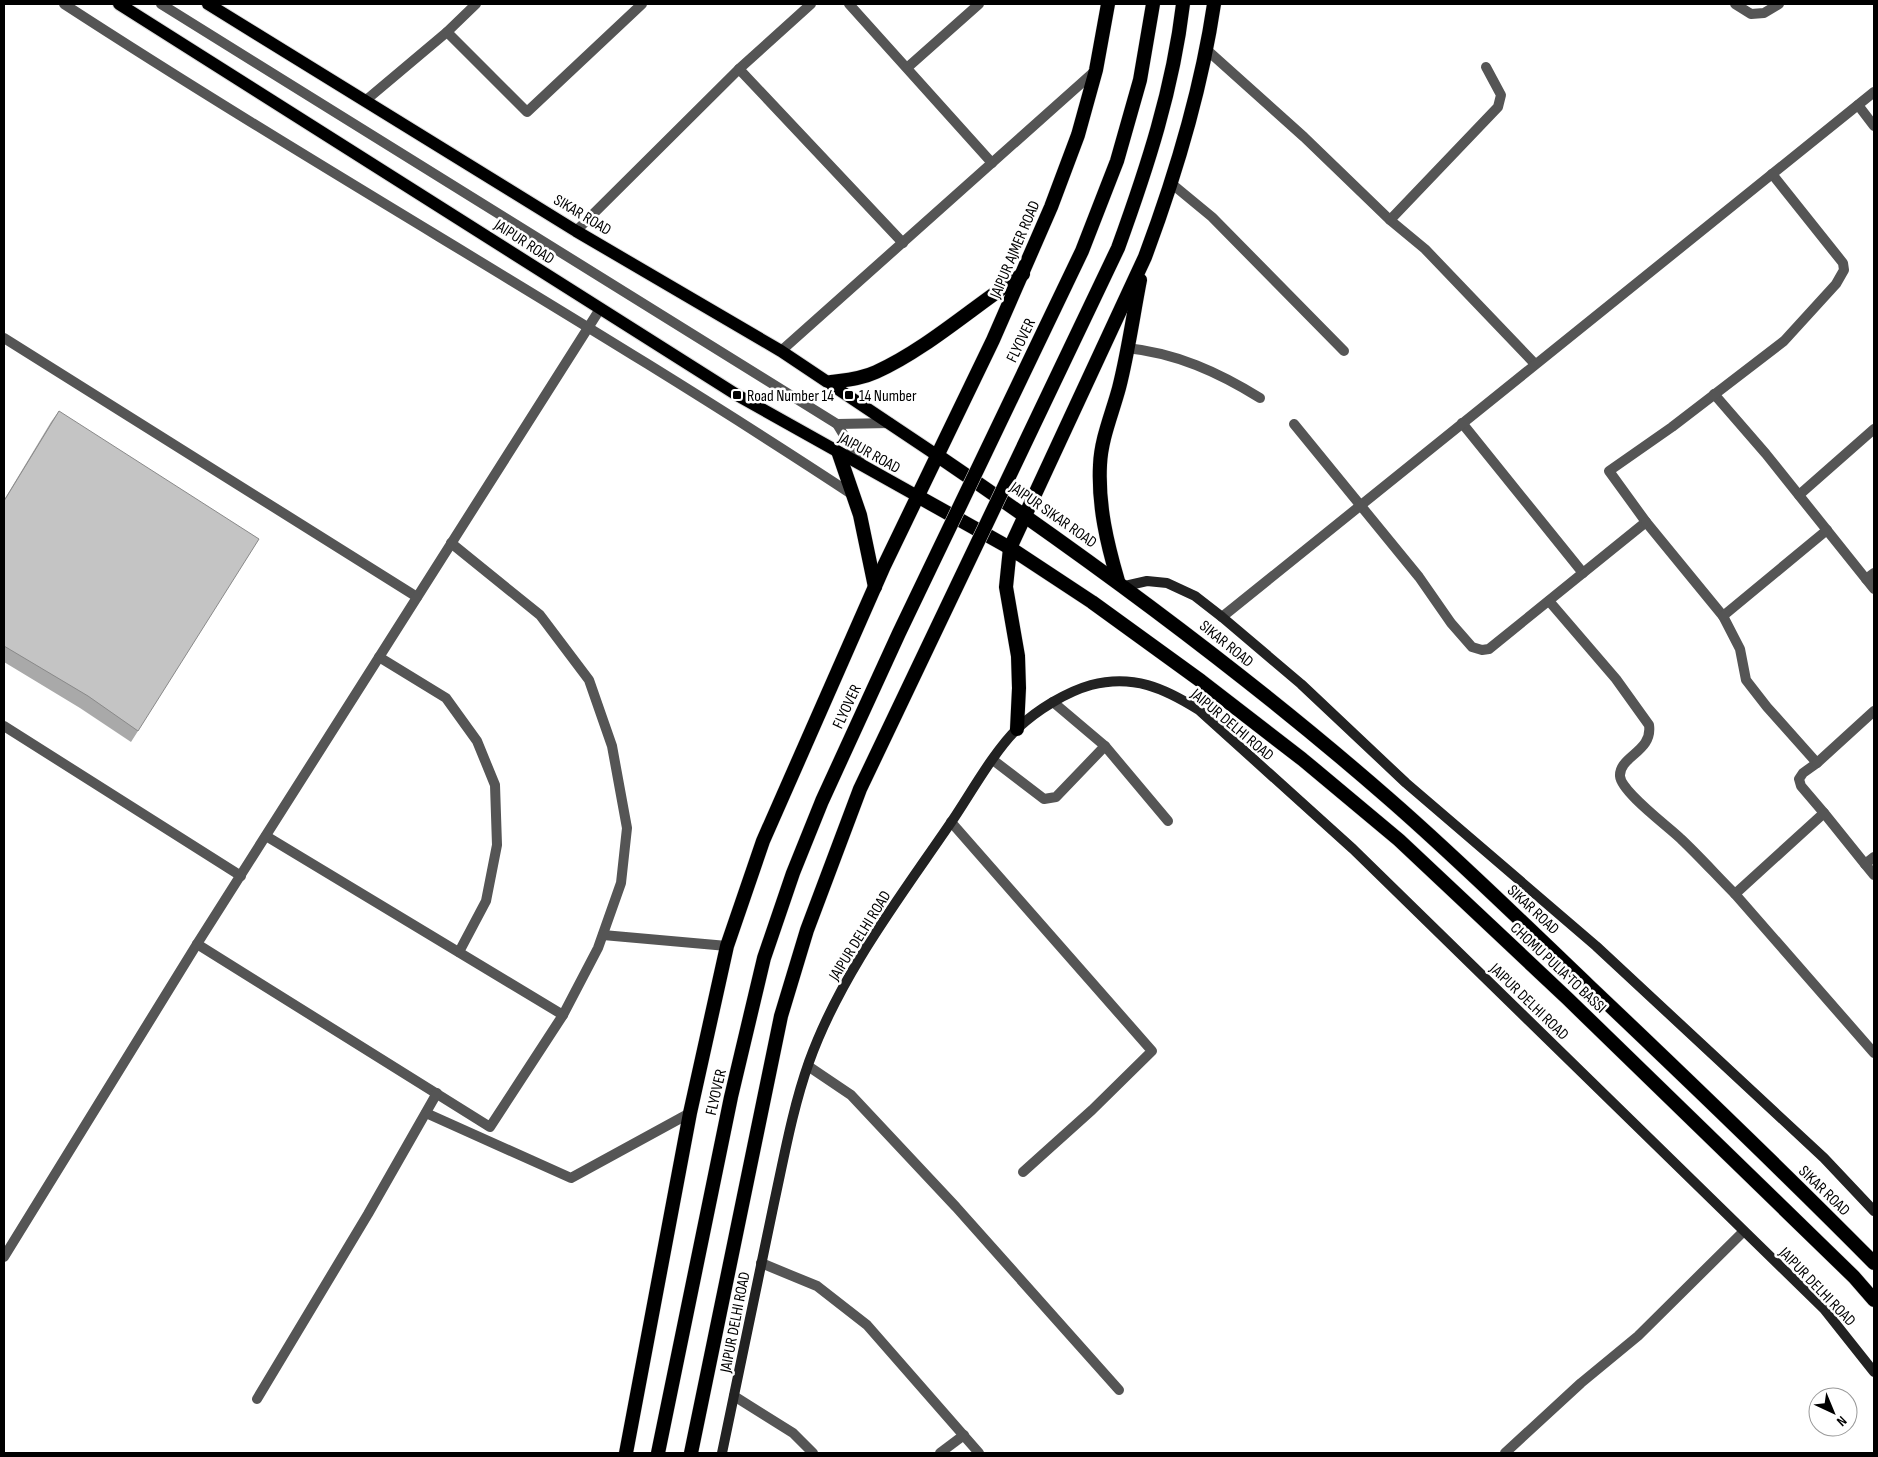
<svg xmlns="http://www.w3.org/2000/svg" width="1878" height="1457" viewBox="0 0 1878 1457" font-family="'Sofia Sans Condensed',sans-serif">
  <style>
    .lines { fill: none; stroke-linecap: round; stroke-linejoin: round }
    .primary-casing { stroke: #dbdbdb; stroke-width: 14 }
    .trunk-casing { stroke: #dbdbdb; stroke-width: 15 }
    .service { stroke: #555; stroke-width: 10 }
    .minor { stroke: #555; stroke-width: 10 }
    .tertiary { stroke: #555; stroke-width: 10 }
    .secondary { stroke: #222; stroke-width: 10 }
    .primary { stroke: #000; stroke-width: 12 }
    .trunk { stroke: #000; stroke-width: 14 }
    .trunk-bridge-casing { stroke: #dbdbdb; stroke-width: 15; stroke-linecap: butt }
    .trunk-bridge { stroke: #000; stroke-width: 14 }
    .wall { fill: #a9a9a9 }
    .building { fill: #c4c4c4; stroke: #898989 }
    .poi-dot { fill: #000; stroke: #fff; stroke-width: 2 }
    .labels { text-anchor: middle; stroke-width: 5; stroke-linejoin: round; paint-order: stroke }
    .street-label { font-size: 16px; fill: #000; stroke: #fff }
    .poi-label { font-size: 16px; fill: #000; stroke: #fff; text-anchor: start }
  </style>
  <rect width="100%" height="100%" fill="#fff"/>
  <g class="lines">
    <g class="primary-casing">
      <g id="primary">
        <polyline points="119,4 737,395 919,497"/>
        <polyline points="208,4 576,231 781,351 938,456"/>
      </g>
    </g>
    <g class="trunk-casing">
      <g id="trunk">
        <path d="M 831,382 C 846,380 861,379 876,372 C 927,349 975,305 1023,274"/>
        <polyline points="839,454 860,515 875,587"/>
        <path d="M 938,456 C 1094,562 1246,674 1388,798 C 1457,858 1522,922 1588,985 C 1685,1077 1781,1169 1874,1263"/>
        <polyline points="919,497 1010,548 1092,602 1201,681 1302,759 1399,840 1568,999 1854,1277 1874,1300"/>
        <path d="M 1118,581 C 1107,543 1098,506 1100,465 C 1101,439 1112,414 1119,388 C 1128,353 1133,316 1140,280"/>
        <path d="M 1017,729 L 1019,688 L 1018,656 L 1006,587 L 1010,548 L 1145,257 C 1176,174 1201,92 1214,4"/>
        <polyline points="626,1453 690,1113 727,946 763,841 884,566 993,340 1051,207 1078,135 1096,70 1108,4"/>
      </g>
    </g>
    <g class="service">
      <path d="M 64,4 C 324,173 594,324 853,495"/>
      <polyline points="161,4 837,424 862,465"/>
      <polyline points="4,338 417,597"/>
      <polyline points="837,424 890,423"/>
      <polyline points="1053,702 1105,746 1168,821"/>
      <polyline points="993,760 1044,799 1056,797 1105,746"/>
    </g>
    <g class="minor">
      <polyline points="476,4 447,32 527,112 642,4"/>
      <polyline points="849,4 992,163"/>
      <polyline points="1735,4 1751,14 1764,13 1779,4"/>
      <polyline points="1207,50 1304,137 1390,220 1425,249 1535,364"/>
      <polyline points="908,67 979,4"/>
      <polyline points="739,69 903,243"/>
      <polyline points="365,101 447,32"/>
      <polyline points="1858,105 1874,126"/>
      <polyline points="1172,184 1212,217 1344,351"/>
      <polyline points="1390,220 1498,107 1501,95 1486,67"/>
      <polyline points="576,231 739,69 811,4"/>
      <path d="M 1127,348 C 1176,353 1218,372 1260,398"/>
      <polyline points="781,351 1095,71"/>
      <polyline points="1714,394 1766,454 1874,589"/>
      <polyline points="1462,423 1583,573"/>
      <polyline points="1294,424 1419,577 1451,623 1472,647 1482,650 1489,649 1646,522 1609,471 1672,427 1784,341 1836,284 1844,270 1843,263 1772,174"/>
      <polyline points="1799,495 1874,429"/>
      <polyline points="451,543 540,615 589,680 612,746 627,828 621,883 598,948 563,1015"/>
      <polyline points="1866,579 1874,573"/>
      <path d="M 1549,601 L 1616,679 L 1649,725 C 1653,752 1619,756 1620,776 C 1621,792 1669,827 1681,839 C 1700,857 1717,876 1735,894 L 1824,813 L 1801,786 L 1799,779 L 1803,773 L 1817,763 L 1767,707 L 1746,680 L 1740,649 L 1723,616 L 1646,522"/>
      <polyline points="1723,616 1827,530"/>
      <polyline points="1222,617 1874,92"/>
      <polyline points="379,657 446,698 477,741 495,785 497,845 486,901 459,952"/>
      <polyline points="4,726 241,876"/>
      <polyline points="1817,763 1874,711"/>
      <polyline points="1824,813 1865,864 1874,857"/>
      <polyline points="951,822 1152,1051 1092,1110 1023,1172"/>
      <polyline points="1865,864 1874,875"/>
      <polyline points="1735,894 1874,1053"/>
      <polyline points="603,935 727,946"/>
      <polyline points="197,944 490,1127 563,1015 266,836"/>
      <polyline points="808,1066 851,1095 956,1207 1119,1390"/>
      <polyline points="426,1113 571,1178 690,1113"/>
      <polyline points="761,1263 817,1286 867,1325 979,1453"/>
      <polyline points="734,1396 793,1433 813,1453"/>
      <polyline points="257,1399 368,1214 437,1093"/>
      <polyline points="940,1453 964,1435"/>
      <polyline points="1505,1453 1581,1383 1638,1336 1743,1232"/>
    </g>
    <polyline class="tertiary" points="4,1257 197,944 600,309"/>
    <g class="secondary">
      <polyline points="1125,586 1147,581 1167,583 1195,596 1222,617 1301,684 1406,783 1596,946 1824,1158 1874,1211"/>
      <path d="M 722,1453 C 740,1370 756,1286 774,1203 C 784,1157 793,1107 809,1062 C 841,973 901,896 954,818 C 972,791 995,750 1018,728 C 1037,710 1066,692 1091,685 C 1133,674 1164,688 1199,710 L 1353,849 L 1824,1309 L 1874,1372"/>
    </g>
    <use href="#primary" class="primary"/>
    <use href="#trunk" class="trunk"/>
    <g class="trunk-bridge-casing">
      <g id="trunk-bridge">
        <polyline points="658,1453 731,1097 764,958 793,873 822,801 899,633 1082,251 1117,161 1140,80 1153,4"/>
        <path d="M 691,1453 L 781,1016 L 807,930 L 860,789 L 1118,248 C 1147,168 1173,89 1183,4"/>
      </g>
    </g>
    <use href="#trunk-bridge" class="trunk-bridge"/>
  </g>
  <polygon class="wall" points="59,411 138,731 131,742 80,708 4,662 4,500 51,422"/>
  <polygon class="building" points="59,411 259,539 138,731 88,696 4,646 4,501"/>
  <g class="poi-dot">
    <rect x="732" y="390" width="10" height="10" rx="2.5"/>
    <rect x="844" y="390" width="10" height="10" rx="2.5"/>
  </g>
  <g class="labels">
    <g class="street-label">
      <text transform="translate(583 214) rotate(31)" y="6">SIKAR ROAD</text>
      <text transform="translate(525 241) rotate(33)" y="6">JAIPUR ROAD</text>
      <text transform="translate(1014 249) rotate(-67)" y="6">JAIPUR AJMER ROAD</text>
      <text transform="translate(1020 340) rotate(-64)" y="6">FLYOVER</text>
      <text transform="translate(870 452) rotate(29)" y="6">JAIPUR ROAD</text>
      <text transform="translate(1054 514) rotate(35)" y="6">JAIPUR SIKAR ROAD</text>
      <text transform="translate(1227 643) rotate(39)" y="6">SIKAR ROAD</text>
      <text transform="translate(846 706) rotate(-65)" y="6">FLYOVER</text>
      <text transform="translate(1233 724) rotate(40)" y="6">JAIPUR DELHI ROAD</text>
      <text transform="translate(1534 909) rotate(43)" y="6">SIKAR ROAD</text>
      <text transform="translate(859 935) rotate(-58)" y="6">JAIPUR DELHI ROAD</text>
      <text transform="translate(1559 967) rotate(43)" y="6">CHOMU PULIA TO BASSI</text>
      <text transform="translate(1530 1001) rotate(44)" y="6">JAIPUR DELHI ROAD</text>
      <text transform="translate(715 1092) rotate(-77)" y="6">FLYOVER</text>
      <text transform="translate(1825 1190) rotate(44)" y="6">SIKAR ROAD</text>
      <text transform="translate(1818 1286) rotate(46)" y="6">JAIPUR DELHI ROAD</text>
      <text transform="translate(734 1322) rotate(-79)" y="6">JAIPUR DELHI ROAD</text>
    </g>
    <g class="poi-label">
      <text x="747" y="401">Road Number 14</text>
      <text x="859" y="401">14 Number</text>
    </g>
  </g>
  <rect width="1878" height="1457" fill="none" stroke="#000000" stroke-width="10"/>
  <g transform="translate(1833 1412) rotate(136)"><circle r="24" fill="#ffffff" stroke="#999999"/>
  <path d="M0-4L9 19L0 12L-9 19Z" fill="#000000"/>
  <text y="-8" font-size="14" font-weight="bold" text-anchor="middle" fill="#000000">N</text>
  </g>
</svg>
